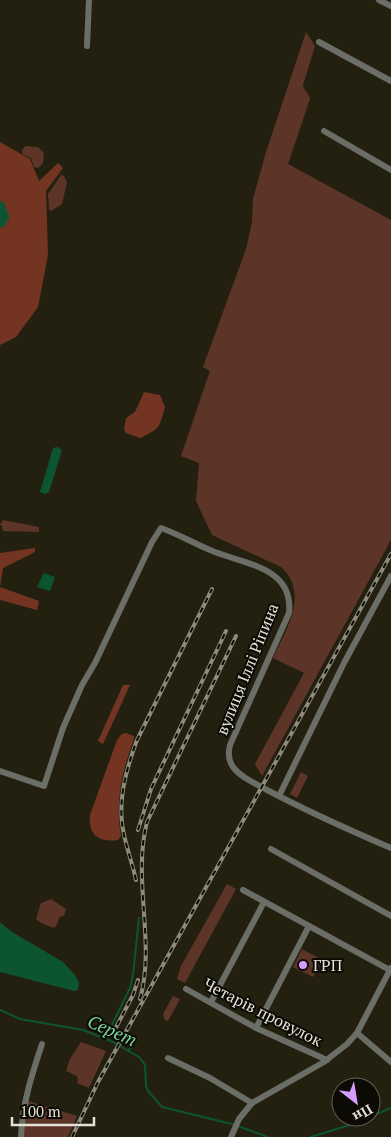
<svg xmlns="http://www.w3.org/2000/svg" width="391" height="1137" viewBox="0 0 391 1137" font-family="'PT Serif',serif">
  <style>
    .green { fill: #5d3528 }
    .forest { fill: #733522 }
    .water { fill: #0c5530 }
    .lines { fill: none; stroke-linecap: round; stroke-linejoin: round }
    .stream { stroke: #0c5530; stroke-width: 2 }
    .river { stroke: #0c5530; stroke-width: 10 }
    .minor { stroke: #6b6e66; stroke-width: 6 }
    .rail-casing { stroke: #8e8b7d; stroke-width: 4 }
    .rail { stroke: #0b0a04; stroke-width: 2; stroke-dasharray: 5.5; stroke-linecap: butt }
    .poi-dot { fill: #d59cfb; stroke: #0b0a04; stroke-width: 2 }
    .labels { text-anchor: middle; stroke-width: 4; stroke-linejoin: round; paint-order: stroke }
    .street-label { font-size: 16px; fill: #e3e1d6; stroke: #0b0a04 }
    .poi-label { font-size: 16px; fill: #e3e1d6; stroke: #0b0a04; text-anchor: start }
    .water-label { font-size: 18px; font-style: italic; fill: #7ad79c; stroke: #0b0a04 }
  </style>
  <rect width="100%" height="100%" fill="#242010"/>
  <g class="green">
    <path d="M 306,32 L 315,46 L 303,85 C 304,91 309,93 310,99 L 288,164 L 391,220 L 391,540 L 262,776 L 255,764 L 304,673 L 273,658 C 286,630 310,593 281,567 L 212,535 L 196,501 L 199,463 L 181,456 L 210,371 L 203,367 L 246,249 L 252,222 L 253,199 L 266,152 Z"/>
    <polygon points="26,146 38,147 44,153 43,163 38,168 34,167 31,158 22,154 22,150"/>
    <polygon points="61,175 64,176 67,182 62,204 51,211 49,209 48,194"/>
    <polygon points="3,520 39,527 39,532 3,531 2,526 0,525"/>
    <polygon points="301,772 308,776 297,798 290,794"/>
    <polygon points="227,884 236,889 185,983 177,979 181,966"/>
    <polygon points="51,899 66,909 64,916 60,917 56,926 54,928 41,923 36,919 41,903"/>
    <polygon points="302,949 322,960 313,977 293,967"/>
    <polygon points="173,996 180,999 168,1021 165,1020 163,1014"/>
    <polygon points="81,1042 106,1051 89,1088 77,1083 78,1080 77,1076 66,1071 70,1059"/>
    <polygon points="28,1101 77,1116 68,1137 22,1137"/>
  </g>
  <g class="forest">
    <polygon points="0,142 30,159 39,181 58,163 63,168 46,191 48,255 38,307 16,337 0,345"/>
    <path d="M 144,392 L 160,395 L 165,407 C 159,428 160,429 140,438 L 126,433 L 124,429 L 126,418 L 135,412 Z"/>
    <polygon points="35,548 35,552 3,568 0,587 39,601 37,610 0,600 0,553"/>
    <polygon points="123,685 130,685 103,744 98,741"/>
    <path d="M 126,733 L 134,736 L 134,739 C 122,771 115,802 121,836 L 118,840 C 99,843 88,835 90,815 L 117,740 L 122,734 Z"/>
  </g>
  <g class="water">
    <polygon points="57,447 62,450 49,492 45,494 40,492 53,448"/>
    <polygon points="44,573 55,577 50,591 37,587"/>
    <polygon points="0,922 12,932 63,962 75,975 79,983 78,990 74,991 0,972"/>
  </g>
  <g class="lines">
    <g class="stream">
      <polyline points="0,1010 20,1019 83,1030 113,1042 139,1057 145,1065 146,1086 148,1091 162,1107 232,1124 268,1137"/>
      <polyline points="106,1037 130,988 133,975 139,918"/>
      <polyline points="129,1050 133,1041"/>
      <polyline points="311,1137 356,1123 391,1108"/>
    </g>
    <polyline class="river" points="0,206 4,217 0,223"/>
    <g class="minor">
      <polyline points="379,0 391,6"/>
      <polyline points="319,42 391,81"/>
      <polyline points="87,46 89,0"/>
      <polyline points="324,131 391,170"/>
      <path d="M 0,771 L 44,786 L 63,728 L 82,685 L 95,663 L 152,542 L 161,528 C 178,534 193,543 210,550 C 242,564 294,566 289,613 L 230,745 C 228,753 228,760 233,767 C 241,778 257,784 269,791 C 309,812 349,830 391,848"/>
      <polyline points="279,796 344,663 391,576"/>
      <polyline points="271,849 391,916"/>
      <polyline points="243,890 390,970"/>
      <polyline points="186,989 256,1028 327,1060"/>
      <polyline points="211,1002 264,902"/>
      <polyline points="256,1028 309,926"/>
      <polyline points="357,1033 391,1062"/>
      <polyline points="168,1058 210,1078 252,1103"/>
      <path d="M 21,1137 C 22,1105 32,1074 42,1044"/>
      <polyline points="231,1137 239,1119 252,1103 324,1062 347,1044 357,1033 391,968"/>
    </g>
    <g class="rail-casing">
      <g id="rail">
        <polyline points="138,830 151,789 226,631"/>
        <path d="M 136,880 C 132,861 124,842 122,823 C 119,795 127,767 137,740 L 212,589"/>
        <path d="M 140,999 C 156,943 132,880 147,822 L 236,636"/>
        <polyline points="112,1035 133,995 138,980"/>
        <polyline points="72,1137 98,1082 391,554"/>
      </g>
    </g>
    <use href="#rail" class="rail"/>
  </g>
  <circle class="poi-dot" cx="303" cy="965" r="5"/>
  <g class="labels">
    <g class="street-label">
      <text transform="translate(247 669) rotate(-68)" y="6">вулиця Іллі Ріпина</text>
      <text transform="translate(263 1012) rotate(27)" y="6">Четарів провулок</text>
    </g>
    <g class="poi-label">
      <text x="313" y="971">ГРП</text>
    </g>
    <g class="water-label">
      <text transform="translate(112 1031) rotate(24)" y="6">Серет</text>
    </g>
  </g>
  <g transform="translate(356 1102) rotate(149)"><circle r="24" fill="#0b0a04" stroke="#616058"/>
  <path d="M0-4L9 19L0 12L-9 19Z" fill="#d59cfb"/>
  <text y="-8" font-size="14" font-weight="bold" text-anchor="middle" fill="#e3e1d6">Пн</text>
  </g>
  <path d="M12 1117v8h82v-8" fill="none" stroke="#e3e1d6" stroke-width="2.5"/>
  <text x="20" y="1117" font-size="15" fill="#e3e1d6" stroke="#0b0a04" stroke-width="4" paint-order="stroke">100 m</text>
</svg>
